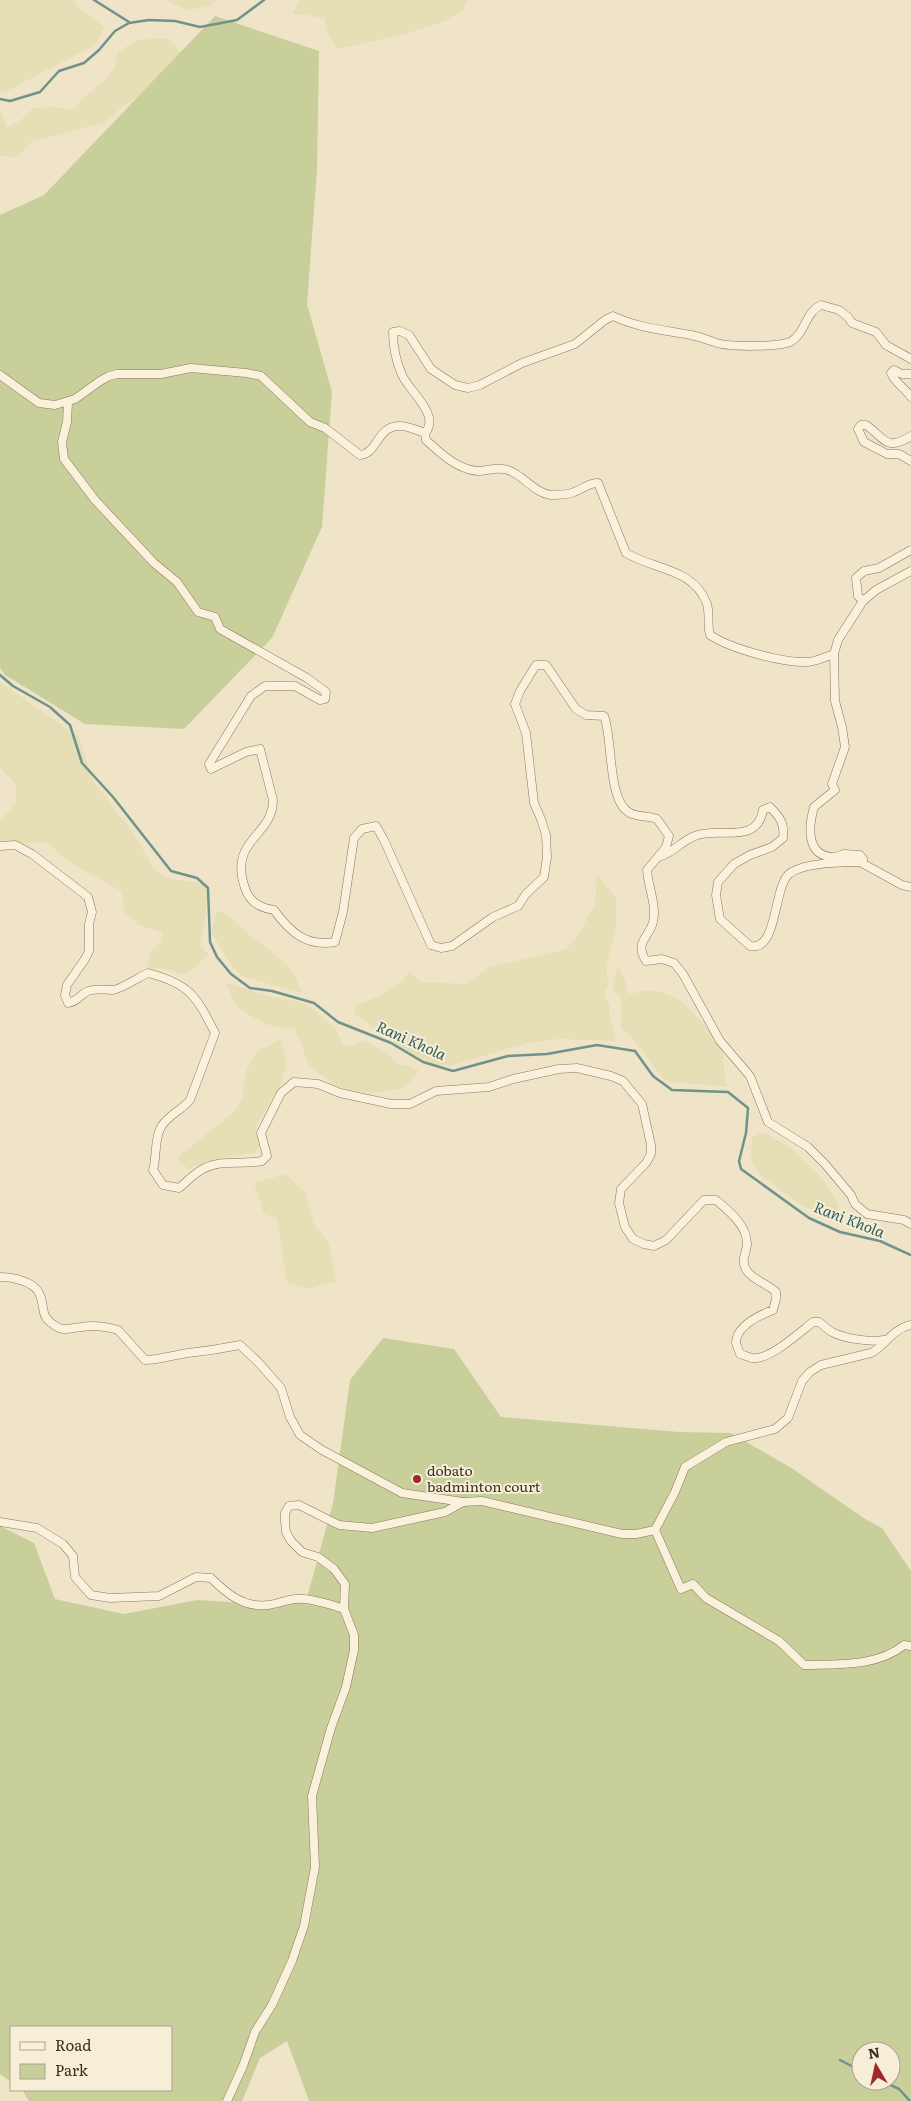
<svg xmlns="http://www.w3.org/2000/svg" width="911" height="2101" viewBox="0 0 911 2101" font-family="Literata,serif">
  <style>
    .farmland { fill: #e6deb5 }
    .green { fill: #c9cf9b; fill-rule: evenodd }
    .lines { fill: none; stroke-linecap: round; stroke-linejoin: round }
    .stream { stroke: #6f938a; stroke-width: 2.5 }
    .street-casing { stroke: #8d765c; stroke-width: 9 }
    .street { stroke: #faf1dc; stroke-width: 8 }
    .poi-dot { fill: #9e2a2b; stroke: #f7eed8; stroke-width: 2 }
    .labels { text-anchor: middle; stroke-width: 4; stroke-linejoin: round; paint-order: stroke }
    .poi-label { font-size: 14px; fill: #3d2e20; stroke: #f7eed8; text-anchor: start }
    .water-label { font-size: 15px; font-style: italic; fill: #2f5d5a; stroke: #f7eed8 }
  </style>
  <rect width="100%" height="100%" fill="#f0e4c8"/>
  <g class="farmland">
    <polygon points="0,0 75,0 76,6 105,27 95,45 3,93 0,92"/>
    <polygon points="164,0 215,0 210,6 189,10"/>
    <polygon points="300,0 468,0 461,12 443,22 401,35 338,49 327,33 325,19 308,15 292,14"/>
    <polygon points="167,38 194,65 181,76 127,103 105,122 31,142 17,157 0,156 0,108 7,128 21,120 33,108 55,107 73,110 83,98 102,83 115,68 118,52 137,40"/>
    <polygon points="0,682 79,737 93,781 132,832 154,868 165,878 208,884 206,912 200,945 209,955 185,975 161,968 146,970 151,952 162,941 162,933 139,925 125,913 121,891 71,863 48,843 33,842 0,851 0,821 16,803 16,784 0,767"/>
    <polygon points="597,874 616,898 616,928 606,966 608,984 604,994 610,1007 609,1013 616,1041 559,1039 527,1043 450,1066 427,1064 404,1050 354,1013 356,1005 378,997 401,982 410,971 420,982 466,984 489,967 565,950 577,937 595,904"/>
    <polygon points="217,911 226,913 248,934 271,951 292,970 302,993 244,977 233,968 211,932"/>
    <polygon points="617,966 623,975 629,994 644,991 658,991 678,999 698,1018 714,1036 723,1053 724,1070 727,1087 665,1081 634,1040 621,1028 622,1008 620,997 613,990"/>
    <polygon points="225,982 264,995 305,1003 334,1027 344,1045 352,1046 363,1040 386,1052 398,1065 410,1066 419,1071 413,1079 400,1089 376,1093 353,1091 334,1085 309,1065 295,1029 268,1025 247,1014 235,1003"/>
    <polygon points="280,1039 287,1063 281,1084 255,1128 260,1146 254,1153 226,1157 188,1169 177,1158 235,1111 242,1099 246,1071 257,1052"/>
    <polygon points="764,1132 794,1150 823,1180 839,1205 838,1214 824,1217 797,1202 764,1178 751,1162 752,1137"/>
    <polygon points="286,1174 305,1192 314,1224 329,1244 336,1281 309,1289 287,1283 277,1218 264,1214 254,1183"/>
  </g>
  <g class="green">
    <polygon points="215,16 319,51 317,169 307,304 332,392 322,527 272,638 184,729 85,724 5,675 0,668 0,215 44,195"/>
    <path d="M 383,1338 L 454,1349 L 501,1417 L 679,1432 L 731,1433 L 793,1469 L 865,1519 L 882,1528 L 911,1571 L 911,2101 L 309,2101 L 287,2041 L 260,2058 L 242,2101 L 29,2101 L 22,2090 L 171,2090 L 171,2027 L 11,2027 L 11,2082 L 0,2074 L 0,1526 L 34,1543 L 55,1599 L 124,1614 L 197,1600 L 244,1603 L 306,1601 L 333,1503 L 350,1380 ZM 861,2051 L 891,2051 L 891,2081 L 861,2081 Z"/>
  </g>
  <g class="lines">
    <g class="stream">
      <polyline points="94,0 129,22"/>
      <polyline points="0,99 10,101 40,92 59,71 84,63 99,50 115,31 129,23 149,20 175,21 200,27 237,20 264,0"/>
      <polyline points="0,675 13,686 50,707 70,725 82,763 113,797 171,871 197,878 208,888 210,942 217,957 231,974 250,988 272,991 314,1003 338,1022 391,1043 423,1062 453,1071 508,1056 547,1054 597,1045 635,1051 653,1076 672,1090 728,1092 748,1108 746,1133 739,1161 741,1169 809,1218 840,1232 880,1241 911,1255"/>
      <polyline points="840,2060 861,2071"/>
      <polyline points="882,2081 899,2089 910,2101"/>
    </g>
    <g class="street-casing">
      <g id="street">
        <path d="M 911,374 L 902,374 L 894,370 L 891,373 C 895,383 905,388 911,397"/>
        <path d="M 0,375 L 39,403 L 55,405 L 75,399 L 100,381 L 109,376 L 117,374 L 161,374 L 191,368 L 246,373 L 261,376 L 310,422 L 325,428 L 360,455 C 377,454 377,427 398,426 C 407,425 416,430 425,433"/>
        <path d="M 68,402 L 67,422 L 62,442 L 64,459 L 95,500 L 154,563 L 177,582 L 198,612 L 215,617 L 220,629 L 307,678 L 326,692 L 325,699 L 320,700 L 295,686 L 265,686 L 251,696 L 209,764 L 211,769 L 246,752 L 260,749 L 273,800 C 273,837 228,839 245,888 C 249,902 261,908 274,910 C 290,932 306,947 335,942 L 343,912 L 354,838 L 362,829 L 376,826 L 384,840 L 431,945 L 441,948 L 452,946 L 493,917 L 518,906 L 526,894 L 544,877 L 547,857 L 546,835 L 541,819 L 534,803 L 526,733 L 515,704 L 520,691 L 536,665 L 546,665 L 576,709 L 586,715 L 604,716 C 613,737 607,802 630,813 C 637,817 649,816 657,819 L 669,836 L 666,847 L 647,870 C 648,887 657,905 653,922 C 649,938 634,942 646,961 L 662,959 L 674,963 L 683,974 L 720,1041 L 750,1076 L 768,1122 L 808,1147 L 825,1164 L 851,1195 L 855,1204 L 867,1214 L 904,1220 L 911,1224"/>
        <path d="M 911,436 C 885,452 885,438 866,425 L 861,425 L 858,429 L 864,442 L 887,454 L 899,454 L 911,461"/>
        <polyline points="863,601 858,596 856,578 864,571 879,568 911,550"/>
        <path d="M 834,654 C 825,657 817,661 808,662 C 783,663 731,649 710,635 C 707,624 710,614 707,604 C 694,568 654,570 626,553 L 598,483 C 588,483 583,489 574,492 C 569,495 557,495 551,495 C 534,493 523,475 508,470 C 497,466 488,471 478,471 C 458,470 440,453 426,440 L 425,433 C 441,415 409,391 402,375 C 396,361 393,347 393,332 L 400,331 L 409,335 L 431,369 L 455,385 L 468,388 L 480,385 L 522,363 L 575,344 L 605,320 L 613,316 C 638,328 664,330 691,335 C 701,337 708,340 717,343 C 730,347 778,347 790,342 C 805,335 805,312 821,305 L 839,310 L 848,317 L 852,323 L 876,332 L 886,345 L 911,359"/>
        <path d="M 0,846 L 15,845 L 32,854 L 88,897 L 92,912 L 89,924 L 89,951 L 85,959 L 67,985 L 65,995 L 68,1003 C 79,1001 79,995 88,991 C 98,988 102,990 112,990 C 120,990 139,977 148,973 C 190,984 196,996 215,1033 L 190,1100 C 182,1110 167,1116 161,1127 C 154,1139 157,1157 153,1170 L 163,1185 L 179,1188 C 187,1182 193,1174 203,1169 C 221,1159 242,1165 262,1161 L 267,1156 L 261,1133 L 281,1093 L 294,1082 L 318,1084 L 340,1093 L 391,1104 L 410,1104 L 436,1091 L 489,1087 L 513,1079 L 559,1069 L 577,1068 L 611,1076 L 623,1081 L 642,1104 L 651,1145 L 651,1154 L 646,1163 L 621,1189 L 619,1203 L 625,1227 L 633,1239 L 644,1244 L 654,1246 L 666,1240 L 704,1200 L 716,1200 C 728,1210 748,1226 747,1245 C 746,1254 740,1261 747,1271 C 753,1280 768,1284 776,1292 L 776,1299 L 773,1310 C 760,1315 737,1325 736,1342 C 736,1345 739,1350 740,1354 C 744,1355 748,1357 752,1358 C 769,1361 800,1332 813,1322 L 819,1322 C 823,1325 828,1330 832,1332 C 845,1339 870,1342 884,1340"/>
        <path d="M 659,857 C 675,852 681,841 695,836 C 718,826 757,846 763,810 L 770,807 C 780,817 785,824 783,838 L 772,847 L 750,855 L 734,864 L 718,882 L 716,895 L 720,919 L 750,946 C 778,952 773,888 789,874 C 802,863 843,862 860,862 L 863,859 L 860,855 C 855,855 850,854 844,854 C 841,855 837,857 833,857 C 805,856 809,825 814,807 L 835,790 L 832,784 L 845,747 L 842,727 L 835,701 L 834,654 L 838,640 L 863,601 L 876,590 L 911,571"/>
        <polyline points="860,862 902,885 911,887"/>
        <path d="M 0,1277 C 12,1277 33,1281 39,1293 C 47,1309 37,1316 59,1328 C 66,1331 75,1327 82,1327 C 93,1325 107,1327 118,1330 L 145,1360 C 160,1360 173,1355 188,1353 C 207,1351 220,1349 240,1345 L 258,1362 L 281,1388 L 290,1417 L 300,1435 L 322,1450 L 402,1493 L 463,1502"/>
        <path d="M 0,1522 L 37,1528 L 63,1544 L 73,1556 L 75,1577 L 91,1595 L 110,1598 L 159,1596 L 196,1577 L 211,1578 C 227,1594 244,1608 268,1605 C 277,1604 286,1600 295,1599 C 309,1597 332,1605 344,1609"/>
        <path d="M 655,1530 L 681,1589 L 693,1584 L 706,1598 L 779,1641 L 804,1665 C 838,1664 877,1667 904,1645 L 911,1646"/>
        <path d="M 227,2101 L 243,2066 L 255,2032 L 272,2005 L 292,1961 L 304,1926 L 315,1867 L 312,1796 L 331,1728 L 346,1687 L 354,1650 L 354,1635 L 344,1609 L 345,1584 L 334,1569 L 318,1557 L 302,1552 L 291,1541 L 286,1532 L 285,1521 L 285,1513 L 289,1506 L 299,1505 L 339,1525 L 372,1528 L 445,1512 L 463,1502 L 482,1501 L 622,1534 L 636,1534 L 655,1530 L 675,1492 L 685,1467 L 726,1442 L 775,1429 L 788,1418 L 802,1381 L 810,1372 L 821,1365 L 871,1353 C 885,1346 892,1329 911,1325"/>
      </g>
    </g>
    <use href="#street" class="street"/>
  </g>
  <circle class="poi-dot" cx="417" cy="1479" r="5"/>
  <g class="labels">
    <g class="poi-label">
      <text x="427" y="1476">dobato<tspan x="427" dy="16">badminton court</tspan></text>
    </g>
    <g class="water-label">
      <text transform="translate(411 1041) rotate(24)" y="5">Rani Khola</text>
      <text transform="translate(849 1220) rotate(21)" y="5">Rani Khola</text>
    </g>
  </g>
  <rect x="10" y="2026" width="162" height="65" fill="#f7eed8" stroke="#ada18e"/>
  <rect x="20" y="2042" width="25" height="8" fill="#faf1dc" stroke="#ada18e"/>
  <text x="55" y="2051" font-size="15" fill="#3d2e20">Road</text>
  <rect x="20" y="2064" width="25" height="15" fill="#c9cf9b" stroke="#ada18e"/>
  <text x="55" y="2076" font-size="15" fill="#3d2e20">Park</text>
  <g transform="translate(876 2066) rotate(351)"><circle r="24" fill="#f7eed8" stroke="#ada18e"/>
  <path d="M0-4L9 19L0 12L-9 19Z" fill="#9e2a2b"/>
  <text y="-8" font-size="14" font-weight="bold" text-anchor="middle" fill="#3d2e20">N</text>
  </g>
</svg>
